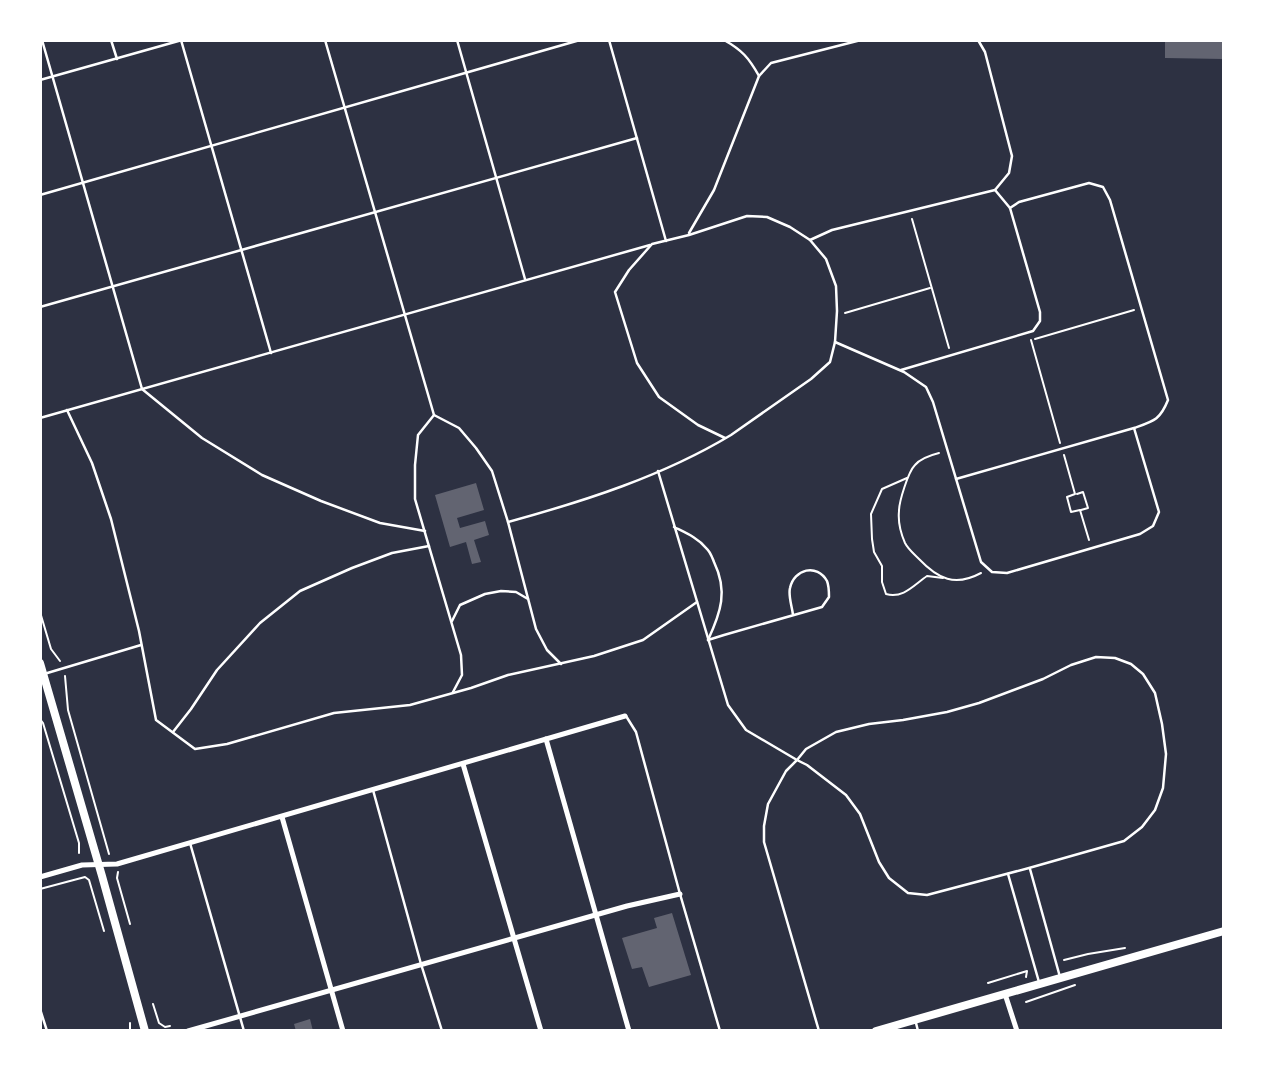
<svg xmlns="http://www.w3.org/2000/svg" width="1264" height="1071" viewBox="0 0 1264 1071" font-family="Roboto,sans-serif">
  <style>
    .building { fill: #626471 }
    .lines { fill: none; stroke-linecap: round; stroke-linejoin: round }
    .path { stroke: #fff; stroke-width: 2 }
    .service { stroke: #fff; stroke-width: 2.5 }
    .minor { stroke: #fff; stroke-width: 5 }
    .secondary { stroke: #fff; stroke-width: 8 }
  </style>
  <rect width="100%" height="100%" fill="#2d3142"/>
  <g class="building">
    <polygon points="1165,40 1224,40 1224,59 1165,58"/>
    <polygon points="476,483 484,510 457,518 460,528 485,521 489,535 474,540 481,562 472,564 466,542 450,547 435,495"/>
    <polygon points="672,913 691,975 649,987 642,967 632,969 622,938 657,928 654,918"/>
    <polygon points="310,1019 313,1031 296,1031 294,1024"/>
  </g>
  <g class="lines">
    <g class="path">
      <polyline points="912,219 949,348"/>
      <polyline points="845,313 930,288"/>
      <polyline points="1035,339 1134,310"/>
      <polyline points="1031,340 1060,443"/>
      <path d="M 939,453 C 931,455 920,459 915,465 C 908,472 899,502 899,511 C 898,521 901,534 905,543 C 908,549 914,554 919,559 C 938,579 955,587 981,573"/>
      <polyline points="1064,455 1075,494 1067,497 1071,512 1080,510 1089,540"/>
      <path d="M 907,478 L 882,489 L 871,514 L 872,539 L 874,552 L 882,566 L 882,582 L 886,594 C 903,599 914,585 927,576 L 943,578"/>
      <polyline points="1077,494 1083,492 1088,508 1081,510"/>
      <polyline points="40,612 51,649 60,661"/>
      <polyline points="65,676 68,710 109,854"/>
      <polyline points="40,719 43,723 79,843 79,853"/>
      <polyline points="118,872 117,878 130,924"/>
      <polyline points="40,889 85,877 89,880 104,931"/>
      <polyline points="1064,960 1088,954 1125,948"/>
      <polyline points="988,983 1027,971 1026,977"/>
      <polyline points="1026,1002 1075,985"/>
      <polyline points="153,1004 159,1023 165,1027 170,1026"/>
      <polyline points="130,1023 130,1031"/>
    </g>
    <g class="service">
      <polyline points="42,40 142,389 202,438 262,475 321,501 380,523 425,531"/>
      <polyline points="111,40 117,59"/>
      <polyline points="181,40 271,353"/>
      <polyline points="325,40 434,415"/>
      <polyline points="457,40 525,279"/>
      <polyline points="609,40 666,241"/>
      <path d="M 724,40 C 742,50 749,58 759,76"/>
      <polyline points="978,40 985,52 1012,156 1009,173 995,190"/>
      <polyline points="40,80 182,40"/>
      <polyline points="40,195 580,40"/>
      <polyline points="689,233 714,190 759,76 771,63 861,40"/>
      <polyline points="810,240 832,230 995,190 1010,208"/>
      <polyline points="40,307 637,138"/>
      <polyline points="835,342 904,372 926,387 933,402 981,562 992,572 1007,573 1140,534 1153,526 1159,512 1134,428"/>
      <path d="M 901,370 L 1033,331 L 1040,321 L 1040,312 L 1010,208 L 1019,202 L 1089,183 L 1103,187 L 1110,200 L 1168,400 C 1160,420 1154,421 1134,428 L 956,479"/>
      <polyline points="67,410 92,463 111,519 139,631 156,720 195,749 227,744 334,713 410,705 471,688 508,675 594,656 643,640 697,602"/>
      <polyline points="40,418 650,245"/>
      <polyline points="658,471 728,705 746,730 797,760 807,765 846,795 860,814 879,862 889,878 908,893 927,895 1029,868 1124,841 1142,827 1155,810 1163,788 1166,754 1162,724 1155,693 1143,674 1131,664 1115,658 1096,657 1071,665 1043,679 979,703 947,712 903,720 869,724 836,732 806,749 797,760 786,771 768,804 764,826 764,842 819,1031"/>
      <path d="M 508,522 C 585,501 663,476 731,435 L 811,379 L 830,362 L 835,342 L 837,311 L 836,286 L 826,259 L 810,240 L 790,227 L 767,217 L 747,216 L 689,235 L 652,244 L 629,270 L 615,292 L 637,363 L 659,397 L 698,425 L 725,438"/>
      <path d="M 674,527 C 686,533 698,538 706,548 C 710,551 712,557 714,562 C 728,591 721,612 708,640"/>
      <polyline points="452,621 460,605 485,594 501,591 516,592 528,599"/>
      <path d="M 708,640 L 724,635 L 822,607 L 829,597 C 829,592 829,586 827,581 C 817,563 794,569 790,588 C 788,596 792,606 793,615"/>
      <polyline points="44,674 141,645"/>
      <polyline points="453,692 462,675 461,655 415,499 415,465 418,435 434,415 459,428 476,448 492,471 508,522 536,629 547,650 561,664"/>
      <polyline points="626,716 636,732 680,894 720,1031"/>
      <polyline points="173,732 191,709 217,670 260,623 300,591 352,568 392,553 429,546"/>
      <polyline points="373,790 421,964 442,1031"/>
      <polyline points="190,843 244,1031"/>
      <polyline points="1030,869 1060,977"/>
      <polyline points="1008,874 1039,982"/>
      <polyline points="40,1009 47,1031"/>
      <polyline points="916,1023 918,1031"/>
    </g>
    <g class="minor">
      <polyline points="546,739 629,1031"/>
      <polyline points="463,764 541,1031"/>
      <polyline points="282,817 343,1031"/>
      <polyline points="40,877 82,865 117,864 625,716"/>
      <polyline points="1005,994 1017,1031"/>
      <polyline points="188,1031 627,906 680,894"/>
    </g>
    <g class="secondary">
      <polyline points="40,663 102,876 145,1031"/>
      <polyline points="876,1031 1224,931"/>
    </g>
  </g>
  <rect width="1264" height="1071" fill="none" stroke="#ffffff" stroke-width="84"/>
</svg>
